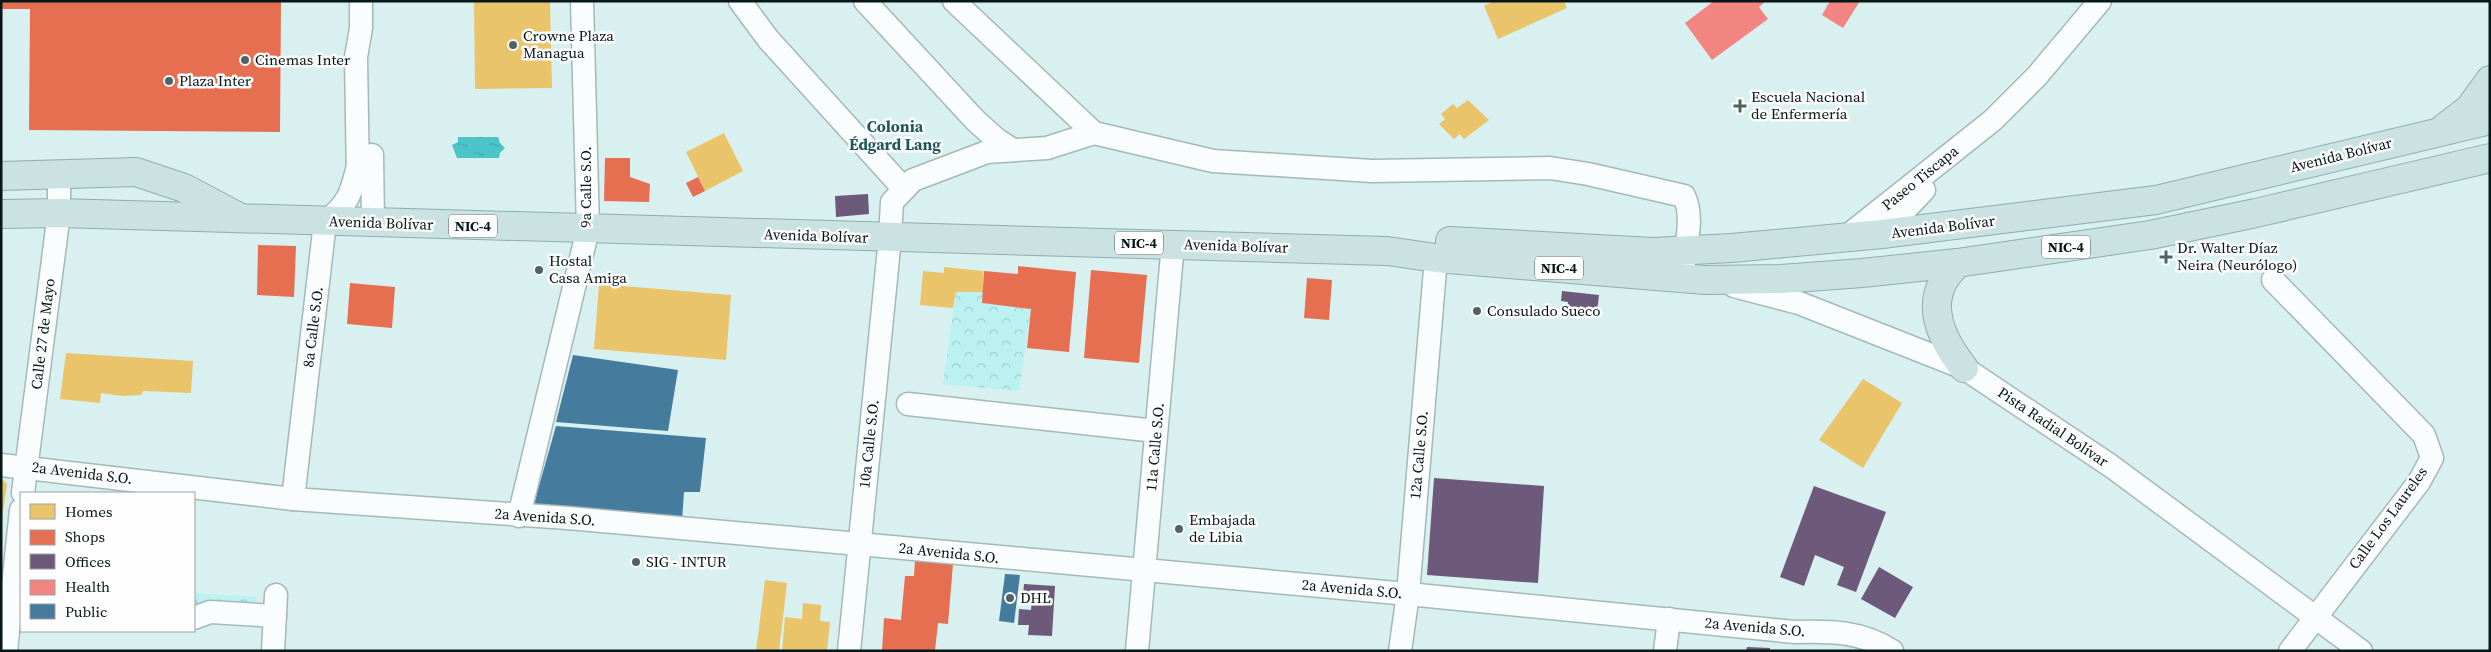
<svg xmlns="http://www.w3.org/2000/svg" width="2491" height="652" viewBox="0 0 2491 652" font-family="'Source Serif 4',serif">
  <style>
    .forest { fill: url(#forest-crowns) }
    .water { fill: url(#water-ripples) }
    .homes { fill: #e9c46a }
    .shops { fill: #e76f51 }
    .offices { fill: #6d597a }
    .health { fill: #f28482 }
    .public { fill: #457b9d }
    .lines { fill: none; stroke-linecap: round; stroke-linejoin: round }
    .minor-casing { stroke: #a5b8b8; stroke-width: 25 }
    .highway-casing { stroke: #8daeaf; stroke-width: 30 }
    .minor { stroke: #f9fdfd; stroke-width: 22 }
    .highway { stroke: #cae2e2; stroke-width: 28 }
    .poi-dot { fill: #506363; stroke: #fdfdfd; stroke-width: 2 }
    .labels { text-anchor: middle; stroke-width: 5; stroke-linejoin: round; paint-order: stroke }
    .shield { fill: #fdfdfd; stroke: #505c5c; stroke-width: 1 }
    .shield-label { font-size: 14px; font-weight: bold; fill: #061717 }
    .poi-label { font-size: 15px; fill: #061717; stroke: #fdfdfd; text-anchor: start }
    .street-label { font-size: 15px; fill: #061717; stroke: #fdfdfd }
    .neighbourhood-label { font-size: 16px; font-weight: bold; fill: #1c585a; stroke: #fdfdfd }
  </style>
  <defs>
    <pattern id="forest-crowns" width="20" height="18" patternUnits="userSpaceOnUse" patternTransform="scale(1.25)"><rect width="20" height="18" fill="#bcf1f2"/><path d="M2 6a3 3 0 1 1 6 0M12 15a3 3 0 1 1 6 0" fill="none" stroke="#a0cecf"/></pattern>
    <pattern id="water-ripples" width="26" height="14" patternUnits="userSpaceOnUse" patternTransform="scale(1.25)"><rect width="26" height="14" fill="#4bc5c8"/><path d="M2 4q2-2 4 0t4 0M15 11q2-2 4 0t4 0" fill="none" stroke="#40a8ab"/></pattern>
  </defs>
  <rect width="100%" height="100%" fill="#d8f0f0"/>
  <g class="forest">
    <polygon points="956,292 983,292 982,303 1031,309 1019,391 943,384"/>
    <polygon points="194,593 256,597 255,612 194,608"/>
  </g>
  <polygon class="water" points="458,137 498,137 500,143 505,148 500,153 499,158 457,158 452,145 458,142"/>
  <g class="homes">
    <polygon points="474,1 550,1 552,88 475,89"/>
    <polygon points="1494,1 1564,1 1567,8 1498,39 1484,6"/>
    <polygon points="1468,100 1489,120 1464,139 1460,134 1454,139 1439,124 1445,119 1441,114 1453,104 1457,108"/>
    <polygon points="724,133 743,171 705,191 686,152"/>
    <polygon points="944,267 983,271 983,292 956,292 953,308 920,305 923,271 944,273"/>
    <polygon points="599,284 731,295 726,360 594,349"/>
    <polygon points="66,353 193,361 191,393 143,391 141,395 123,396 101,393 100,403 60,399"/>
    <polygon points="1863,379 1902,403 1863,468 1819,440"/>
    <polygon points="1,478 7,484 2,518 1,518"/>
    <polygon points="765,580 787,583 779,651 756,651"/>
    <polygon points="803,603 821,605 820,621 830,622 827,651 782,651 785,617 802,619"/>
  </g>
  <g class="shops">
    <polygon points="1,1 281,1 280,132 29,130 30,9 1,9"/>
    <polygon points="605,158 630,158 630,177 650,184 649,202 604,201"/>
    <polygon points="698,177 705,191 693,197 686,183"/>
    <polygon points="258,245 296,246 294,297 257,295"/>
    <polygon points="1018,266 1076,272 1069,352 1027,348 1031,309 982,303 984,271 1018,274"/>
    <polygon points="1091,270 1147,275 1139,363 1084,358"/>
    <polygon points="1307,278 1332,280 1329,320 1304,318"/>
    <polygon points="350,283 395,287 392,328 347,324"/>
    <polygon points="915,560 953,564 948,624 938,623 935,651 882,651 884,618 901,620 905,576 914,576"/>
  </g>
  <g class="offices">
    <polygon points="868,194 869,214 836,217 835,196"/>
    <polygon points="1562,291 1599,295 1597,312 1567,309 1568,302 1561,301"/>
    <polygon points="1434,478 1544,486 1538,583 1427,575"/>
    <polygon points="1814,486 1886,512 1856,592 1837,585 1844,567 1815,555 1804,586 1780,577"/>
    <polygon points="1879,567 1913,587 1895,618 1861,599"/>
    <polygon points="1024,584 1055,586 1052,636 1028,635 1029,625 1018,625 1019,609 1031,610 1032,597 1023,596"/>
    <polygon points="1747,647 1770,648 1770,651 1746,651"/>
  </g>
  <g class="health">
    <polygon points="1714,1 1766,1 1759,7 1768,19 1712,60 1685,23"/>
    <polygon points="1830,1 1860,1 1843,28 1822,15"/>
  </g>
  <g class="public">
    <polygon points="573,355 678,370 668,431 556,422"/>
    <polygon points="556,426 706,438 700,492 684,492 682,521 534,504"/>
    <polygon points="1005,574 1020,575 1014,623 999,621"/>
  </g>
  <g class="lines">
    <g class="minor-casing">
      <g id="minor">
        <polyline points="740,1 768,39 904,189"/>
        <polyline points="865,1 975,120 996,139 1013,150"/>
        <polyline points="954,1 1094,133"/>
        <polyline points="372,155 373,222"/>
        <polyline points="358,180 356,57 361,28 361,1"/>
        <polyline points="1882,234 1924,190"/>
        <polyline points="1846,237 1993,120 2037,76 2100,1"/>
        <polyline points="2273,280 2424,435 2432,458 2419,482 2290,651"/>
        <polyline points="1734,286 1799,303 1964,368 2111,466 2361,651"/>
        <polyline points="908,404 1156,431"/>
        <path d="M 1,465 L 293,499 L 568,518 L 859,544 L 1408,594 L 1795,632 C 1830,631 1862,631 1892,651"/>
        <polyline points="23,493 59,213 59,174"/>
        <path d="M 293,499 L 325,222 C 349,204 351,193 358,166"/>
        <polyline points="519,516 588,229 582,1"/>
        <polyline points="194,618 210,612 275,616"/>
        <polyline points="6,651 21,510"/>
        <polyline points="273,651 276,595"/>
        <path d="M 849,651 L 890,238 L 892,202 L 913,180 L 987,152 L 1047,148 L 1094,133 L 1213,161 L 1372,171 L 1550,168 L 1588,174 L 1684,196 C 1694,216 1686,245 1683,267"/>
        <polyline points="1137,651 1173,243"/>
        <polyline points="1400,651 1408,594 1436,258"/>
        <polyline points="1665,651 1669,619"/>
      </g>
    </g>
    <g class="highway-casing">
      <g id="highway">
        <polyline points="2444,128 2469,109 2490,80"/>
        <polyline points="1,176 136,172 184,188 237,216"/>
        <polyline points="1,214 59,213 1387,251 1436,258 1705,280 1781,279 1862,273 1957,263 2150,235 2256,213 2490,158"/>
        <polyline points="1450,241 1653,252 1732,248 1882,234 2156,200 2490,120"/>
        <path d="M 1957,263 C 1953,269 1946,275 1943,282 C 1927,312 1945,344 1964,368"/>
      </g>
    </g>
    <use href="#minor" class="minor"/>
    <use href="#highway" class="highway"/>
  </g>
  <g class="poi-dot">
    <circle cx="513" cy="45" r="5"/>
    <circle cx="245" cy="60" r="5"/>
    <circle cx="169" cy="81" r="5"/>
    <path d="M1737.5 98.5h5v5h5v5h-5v5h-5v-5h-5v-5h5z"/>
    <path d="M2163.5 249.5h5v5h5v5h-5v5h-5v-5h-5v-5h5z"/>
    <circle cx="539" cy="270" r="5"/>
    <circle cx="1477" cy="311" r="5"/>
    <circle cx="1179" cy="529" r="5"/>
    <circle cx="636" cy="562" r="5"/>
    <circle cx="1010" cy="598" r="5"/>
  </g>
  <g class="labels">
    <g class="shield">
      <rect x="449" y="214.5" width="48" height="23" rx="4"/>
      <rect x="1115" y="231.5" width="48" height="23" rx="4"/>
      <rect x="2042" y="235.5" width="48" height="23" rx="4"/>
      <rect x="1535" y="256.5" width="48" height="23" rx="4"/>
    </g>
    <g class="shield-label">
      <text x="473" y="231">NIC-4</text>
      <text x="1139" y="248">NIC-4</text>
      <text x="2066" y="252">NIC-4</text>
      <text x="1559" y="273">NIC-4</text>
    </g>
    <g class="poi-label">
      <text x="523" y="41">Crowne Plaza<tspan x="523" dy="17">Managua</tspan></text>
      <text x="255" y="65">Cinemas Inter</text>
      <text x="179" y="86">Plaza Inter</text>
      <text x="1751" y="102">Escuela Nacional<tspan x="1751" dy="17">de Enfermería</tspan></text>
      <text x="2177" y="253">Dr. Walter Díaz<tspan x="2177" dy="17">Neira (Neurólogo)</tspan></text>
      <text x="549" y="266">Hostal<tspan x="549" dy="17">Casa Amiga</tspan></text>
      <text x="1487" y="316">Consulado Sueco</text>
      <text x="1189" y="525">Embajada<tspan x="1189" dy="17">de Libia</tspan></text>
      <text x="646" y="567">SIG - INTUR</text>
      <text x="1020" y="603">DHL</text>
    </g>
    <g class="street-label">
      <text transform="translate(2341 155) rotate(-14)" y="5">Avenida Bolívar</text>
      <text transform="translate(1920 178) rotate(-39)" y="5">Paseo Tiscapa</text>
      <text transform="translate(586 187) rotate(-90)" y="5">9a Calle S.O.</text>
      <text transform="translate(381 223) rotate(2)" y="5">Avenida Bolívar</text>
      <text transform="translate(1943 227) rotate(-7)" y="5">Avenida Bolívar</text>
      <text transform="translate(816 236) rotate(2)" y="5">Avenida Bolívar</text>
      <text transform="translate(1236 246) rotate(2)" y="5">Avenida Bolívar</text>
      <text transform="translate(313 327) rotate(-83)" y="5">8a Calle S.O.</text>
      <text transform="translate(43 334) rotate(-83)" y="5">Calle 27 de Mayo</text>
      <text transform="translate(2053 427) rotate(34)" y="5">Pista Radial Bolívar</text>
      <text transform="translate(869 444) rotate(-84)" y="5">10a Calle S.O.</text>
      <text transform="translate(1155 447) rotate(-85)" y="5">11a Calle S.O.</text>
      <text transform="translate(1419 455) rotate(-85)" y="5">12a Calle S.O.</text>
      <text transform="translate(82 473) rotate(7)" y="5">2a Avenida S.O.</text>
      <text transform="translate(545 517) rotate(4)" y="5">2a Avenida S.O.</text>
      <text transform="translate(2388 518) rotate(-54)" y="5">Calle Los Laureles</text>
      <text transform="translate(949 553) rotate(6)" y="5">2a Avenida S.O.</text>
      <text transform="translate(1352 589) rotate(5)" y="5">2a Avenida S.O.</text>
      <text transform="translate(1755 627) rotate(5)" y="5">2a Avenida S.O.</text>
    </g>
    <g class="neighbourhood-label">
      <text x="895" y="132">Colonia<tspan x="895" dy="18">Édgard Lang</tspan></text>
    </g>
  </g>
  <rect width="2491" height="652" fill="none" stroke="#061717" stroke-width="5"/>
  <rect x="20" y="492" width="175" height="140" fill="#fdfdfd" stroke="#9aa1a1"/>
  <rect x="30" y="504" width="25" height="15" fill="#e9c46a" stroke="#9aa1a1"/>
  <text x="65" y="517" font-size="15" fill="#061717">Homes</text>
  <rect x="30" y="530" width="25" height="15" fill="#e76f51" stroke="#9aa1a1"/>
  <text x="65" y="542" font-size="15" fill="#061717">Shops</text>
  <rect x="30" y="554" width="25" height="15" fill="#6d597a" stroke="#9aa1a1"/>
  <text x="65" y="567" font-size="15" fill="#061717">Offices</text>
  <rect x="30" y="580" width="25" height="15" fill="#f28482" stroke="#9aa1a1"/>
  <text x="65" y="592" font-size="15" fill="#061717">Health</text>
  <rect x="30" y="604" width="25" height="15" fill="#457b9d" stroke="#9aa1a1"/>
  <text x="65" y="617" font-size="15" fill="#061717">Public</text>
</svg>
